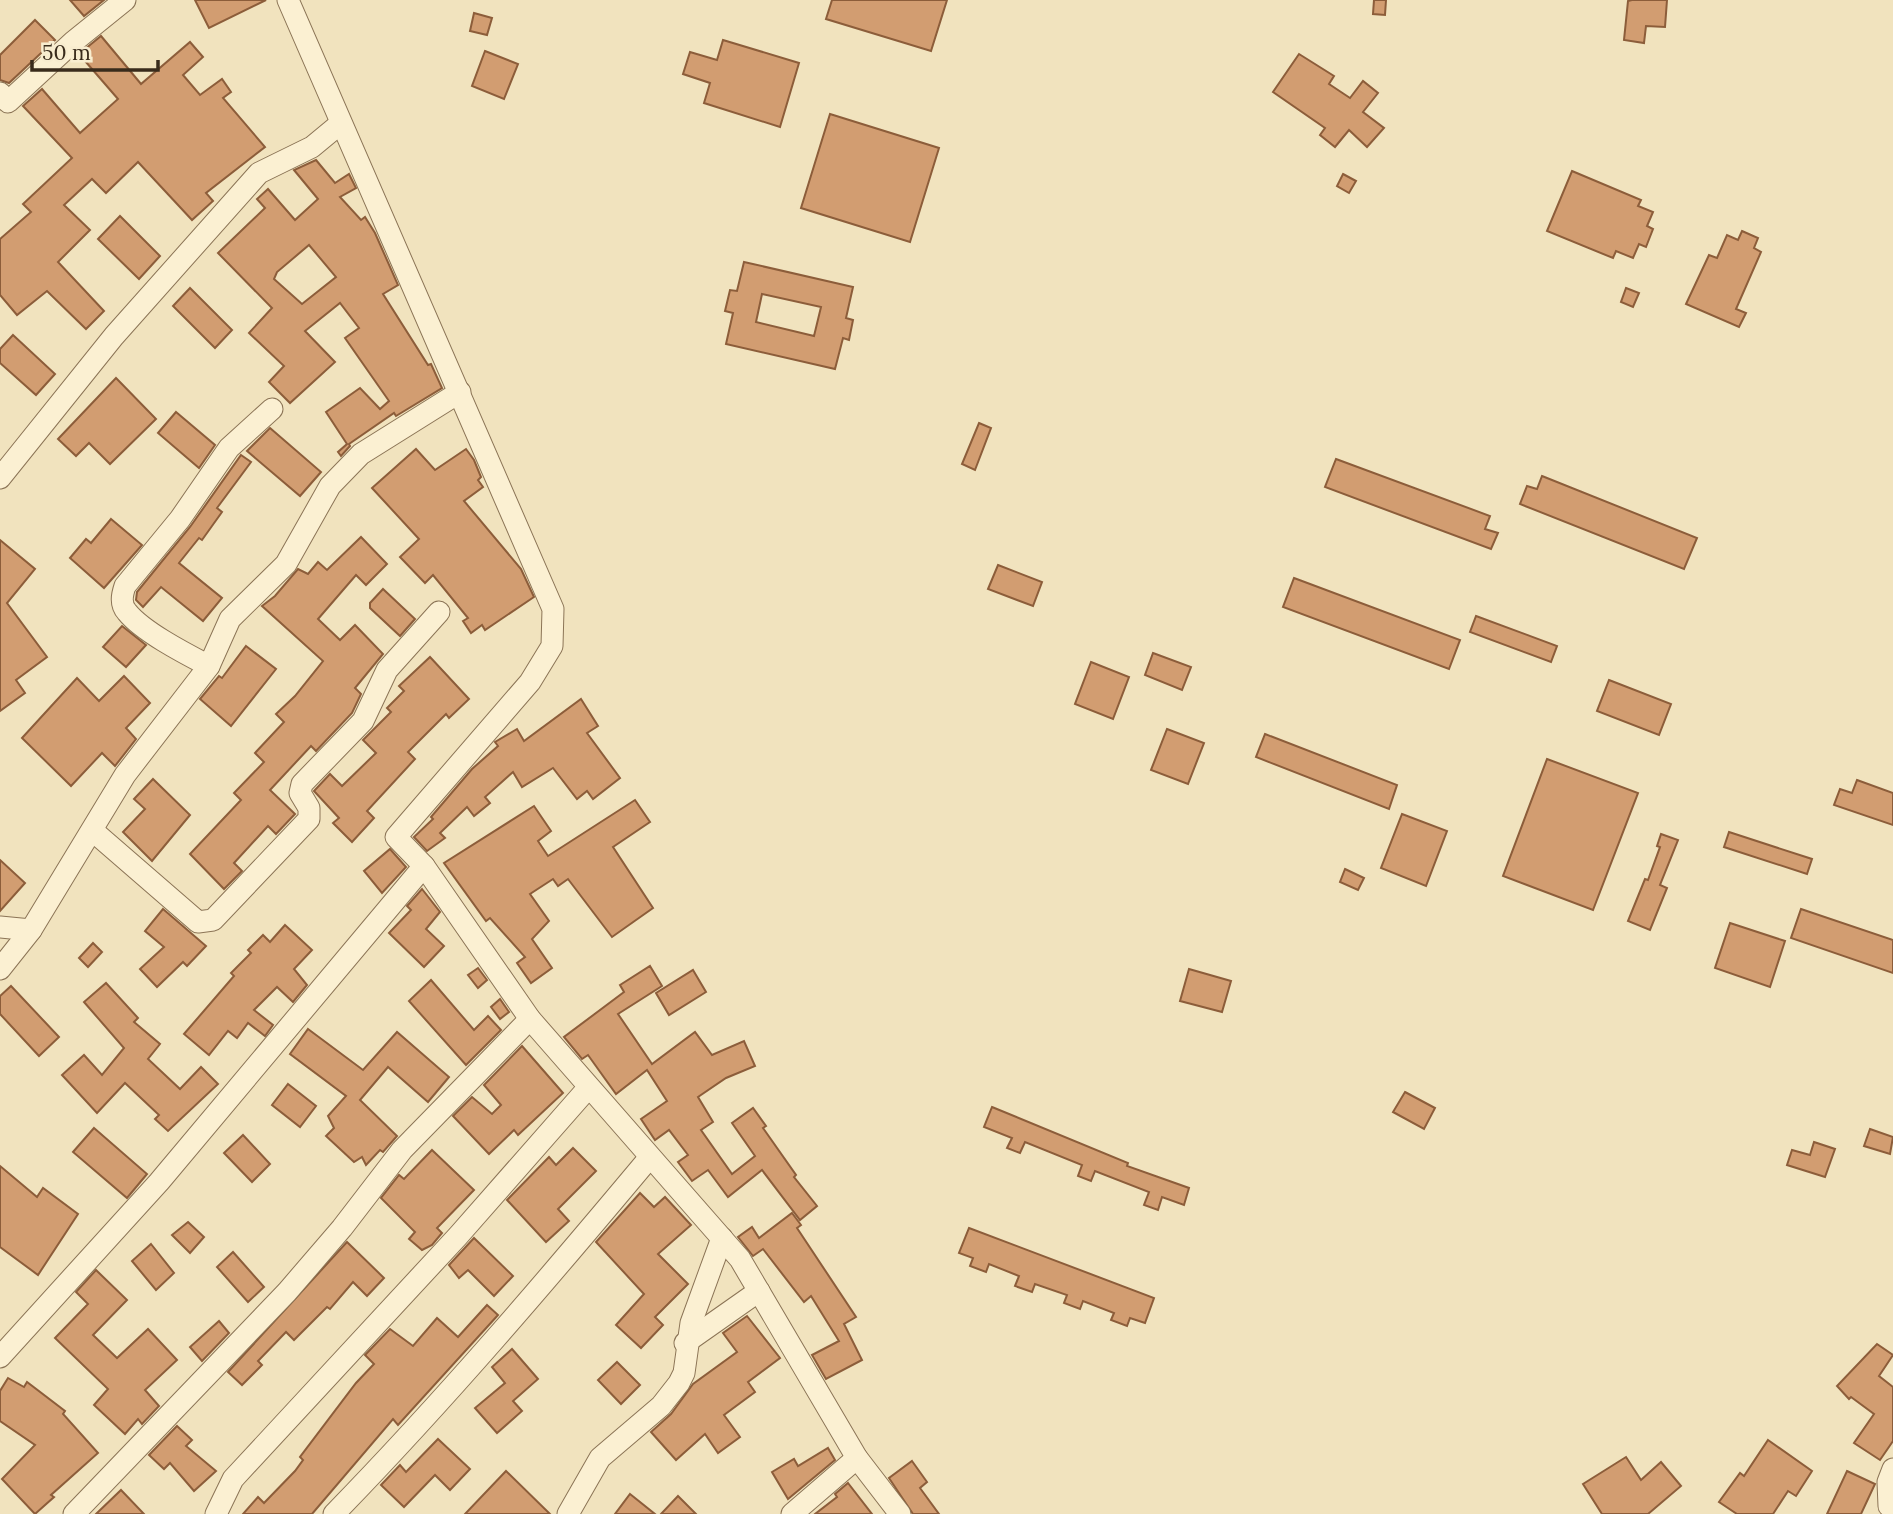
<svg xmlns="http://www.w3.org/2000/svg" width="1893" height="1514" viewBox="0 0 1893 1514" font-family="Lora,serif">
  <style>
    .building { fill: #d29d71; stroke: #8c5d3a; stroke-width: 2; fill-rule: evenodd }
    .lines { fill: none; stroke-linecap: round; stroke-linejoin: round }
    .minor-casing { stroke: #8b7456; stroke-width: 23 }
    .minor { stroke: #fbf0d2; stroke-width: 21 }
  </style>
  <rect width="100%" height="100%" fill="#f1e3be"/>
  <g class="building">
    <polygon points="70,0 104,0 84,16"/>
    <polygon points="195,0 266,0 209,28"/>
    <polygon points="832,0 947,0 931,51 826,19"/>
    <polygon points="1374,0 1386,0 1385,15 1373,14"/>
    <polygon points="1632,0 1667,0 1665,27 1646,26 1644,43 1624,40 1628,1"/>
    <polygon points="474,13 492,18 487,35 470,31"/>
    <polygon points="35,20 55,40 9,83 0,80 0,55"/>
    <polygon points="101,36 141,84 190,42 203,57 183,75 200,95 222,79 231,92 223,98 265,147 206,193 213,201 192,220 138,162 106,193 92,179 64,205 90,230 58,262 104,311 86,329 47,291 17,315 0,295 0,239 31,212 23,204 72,158 23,106 42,89 80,133 118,99 79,54"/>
    <polygon points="723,40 799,63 780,127 704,103 710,83 683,74 690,52 717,60"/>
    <polygon points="485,51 518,64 504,99 472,86"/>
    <polygon points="1299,54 1334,76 1329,84 1350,98 1363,81 1378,93 1363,112 1384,128 1367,147 1349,130 1335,147 1320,135 1325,128 1273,92"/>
    <polygon points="830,114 939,148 910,242 801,208"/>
    <path d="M 316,160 L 335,183 L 349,174 L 356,188 L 340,197 L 361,220 L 365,217 L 375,233 L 398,285 L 383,294 L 428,365 L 431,364 L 442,388 L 396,416 L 394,413 L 349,444 L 350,446 L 341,456 L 338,452 L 347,444 L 326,412 L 360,388 L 380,409 L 389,401 L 345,338 L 359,328 L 340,303 L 305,331 L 335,362 L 290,403 L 269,382 L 284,366 L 249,333 L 272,308 L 218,253 L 265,208 L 257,199 L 268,189 L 295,220 L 318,199 L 294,170 ZM 309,245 L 336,277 L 302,304 L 274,279 L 277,272 Z"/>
    <polygon points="1572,171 1641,200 1638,206 1653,212 1647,226 1653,229 1646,247 1639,244 1633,258 1616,251 1613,258 1547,231"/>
    <polygon points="1343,174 1356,181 1349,193 1337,186"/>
    <polygon points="120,216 160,256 139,279 98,239"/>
    <polygon points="1742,231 1758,238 1754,248 1761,252 1736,309 1746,313 1739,327 1686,304 1709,255 1717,258 1727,235 1738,240"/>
    <path d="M 744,262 L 853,287 L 846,318 L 853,320 L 849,340 L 843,338 L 835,369 L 726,344 L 733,313 L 725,311 L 730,290 L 737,291 ZM 762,294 L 821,307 L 814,336 L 756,322 Z"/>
    <polygon points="190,288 232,330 215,348 173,306"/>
    <polygon points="1626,288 1639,293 1633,307 1621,302"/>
    <polygon points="13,335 55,374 36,395 0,363 0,349"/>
    <polygon points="116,378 156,419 110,464 89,443 76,456 58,439"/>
    <polygon points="176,412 215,445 199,468 158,433"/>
    <polygon points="979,423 991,428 975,470 962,464"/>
    <polygon points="270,428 321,472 300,496 247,451"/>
    <polygon points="416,449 435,470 466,449 474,460 481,477 478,480 483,487 464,501 521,569 534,597 485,630 482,625 471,633 463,621 468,618 433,575 425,583 400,557 419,539 372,488"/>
    <polygon points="241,455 251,462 217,508 222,512 202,540 199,538 179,563 222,598 203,621 161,587 143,607 136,600 137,592 190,527"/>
    <polygon points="1336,459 1490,516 1485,529 1498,533 1491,549 1325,487"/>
    <polygon points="1542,476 1697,538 1684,569 1520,504 1527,486 1537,489"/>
    <polygon points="111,519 142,545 104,588 70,558 86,539 91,543"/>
    <polygon points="361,537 387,564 366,585 356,575 318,619 340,640 355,625 383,654 355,688 361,694 352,713 316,751 311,746 270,790 295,814 276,834 268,826 234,863 242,871 224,889 190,854 241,800 234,793 264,762 255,753 284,722 276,714 295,696 323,661 262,606 275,596 298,569 308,574 318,562 327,570"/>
    <polygon points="0,540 35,569 7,603 47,657 16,680 25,693 0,711"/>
    <polygon points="998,565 1042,582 1033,606 988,589"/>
    <polygon points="1294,578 1460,640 1449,669 1283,607"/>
    <polygon points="383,589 415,619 400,636 370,608 370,603"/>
    <polygon points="1476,616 1557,646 1551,662 1470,632"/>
    <polygon points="122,626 146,645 126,667 103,647"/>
    <polygon points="246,646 276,669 231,726 200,699 219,676 222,678"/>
    <polygon points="1153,653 1191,667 1182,690 1145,675"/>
    <polygon points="430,657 469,699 449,718 446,714 408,752 415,759 367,811 374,818 352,842 333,823 339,818 314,791 330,774 342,786 376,753 363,740 391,712 387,708 404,691 399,686"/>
    <polygon points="1091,662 1129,677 1113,719 1075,704"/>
    <polygon points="124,676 150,703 126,728 136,739 115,766 102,753 71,786 22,738 77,678 99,701"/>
    <polygon points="1609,680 1671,704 1659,735 1597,711"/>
    <polygon points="581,699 598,726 587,733 620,778 593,799 587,791 577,799 553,768 522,787 513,772 485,797 490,803 474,816 467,807 440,833 445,838 427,851 414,837 433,819 431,817 472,769 498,746 495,742 517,729 524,741"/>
    <polygon points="1167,729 1204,743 1188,784 1151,770"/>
    <polygon points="1265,734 1397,785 1389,809 1256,757"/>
    <polygon points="1547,759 1638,793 1593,910 1503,876"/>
    <polygon points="153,779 190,815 152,861 123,832 145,809 134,799"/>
    <polygon points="1857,780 1893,793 1893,825 1834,805 1840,789 1852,793"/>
    <polygon points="635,800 650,822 613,847 653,908 612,937 568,879 558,886 553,879 530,894 549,921 532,939 552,968 531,983 517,963 525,957 490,918 486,921 444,863 534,806 551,831 538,841 548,856"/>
    <polygon points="1402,814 1447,831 1426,886 1381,868"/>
    <polygon points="1729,832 1812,859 1807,874 1724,847"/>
    <polygon points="1661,834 1678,840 1660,885 1667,888 1650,930 1628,921 1645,879 1648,880 1660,847 1657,846"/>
    <polygon points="390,849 406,867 382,893 364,871"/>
    <polygon points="0,860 25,883 0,911"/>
    <polygon points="1345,869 1364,878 1358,890 1340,882"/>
    <polygon points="422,889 440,912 426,929 444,946 424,967 389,933 411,910 407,906"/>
    <polygon points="163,909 206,946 187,966 183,962 157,987 140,969 164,947 145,931"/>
    <polygon points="1801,909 1893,940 1893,973 1791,938"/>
    <polygon points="1730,923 1785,941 1770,987 1715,968"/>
    <polygon points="285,925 312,950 294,969 307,985 293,1002 277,987 254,1010 273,1025 265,1036 248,1023 237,1038 228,1031 209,1055 184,1034 234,976 231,973 251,953 248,950 263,935 270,942"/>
    <polygon points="93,943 102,952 88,967 79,958"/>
    <polygon points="650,966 662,986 618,1014 652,1064 695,1032 712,1055 744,1041 755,1066 726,1078 698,1097 713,1122 701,1130 732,1174 755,1156 732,1123 753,1108 766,1126 763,1128 796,1175 794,1177 817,1206 800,1220 762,1170 728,1197 708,1170 692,1181 678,1162 688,1155 669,1130 655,1140 641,1119 667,1101 647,1070 616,1094 588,1055 582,1059 564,1037 624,992 620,985"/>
    <polygon points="478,968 487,980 478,988 468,975"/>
    <polygon points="1189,969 1231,981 1222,1012 1180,1001"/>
    <polygon points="693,970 706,992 669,1015 656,993"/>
    <polygon points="431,980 474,1030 488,1016 501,1030 466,1065 409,1001"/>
    <polygon points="106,983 138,1018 134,1022 160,1044 148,1059 180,1089 201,1067 218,1084 168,1131 155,1119 159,1115 125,1083 97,1113 62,1075 84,1055 102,1075 124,1048 84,1002"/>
    <polygon points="11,986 59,1037 39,1056 0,1014 0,996"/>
    <polygon points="500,999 509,1012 500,1019 491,1007"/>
    <polygon points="308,1029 363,1070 397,1032 449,1077 428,1102 388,1067 360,1100 397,1136 383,1152 380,1150 366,1165 362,1157 354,1162 326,1136 334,1128 328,1116 346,1096 290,1054"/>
    <polygon points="522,1046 563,1093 518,1135 514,1130 489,1154 453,1116 472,1097 492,1114 501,1105 484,1085"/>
    <polygon points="288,1084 316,1106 300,1127 272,1105"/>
    <polygon points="1405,1092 1435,1108 1424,1129 1393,1112"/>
    <polygon points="992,1107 1128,1163 1127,1166 1189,1188 1184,1205 1162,1197 1158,1210 1144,1205 1149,1192 1095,1171 1091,1181 1078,1176 1082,1165 1025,1142 1020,1153 1007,1148 1012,1138 984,1127"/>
    <polygon points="94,1128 147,1174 127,1198 73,1152"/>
    <polygon points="1870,1129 1893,1137 1890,1154 1864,1146"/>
    <polygon points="243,1135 270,1164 252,1182 224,1153"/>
    <polygon points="1814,1142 1835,1149 1825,1177 1787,1165 1792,1150 1810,1155"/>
    <polygon points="573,1148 596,1171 558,1209 569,1221 546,1242 507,1200 549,1157 556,1165"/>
    <polygon points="432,1150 474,1190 437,1228 442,1233 432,1245 422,1250 409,1239 415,1232 381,1198 399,1175 404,1179"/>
    <polygon points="0,1166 37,1197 43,1188 78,1214 38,1275 0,1247"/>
    <polygon points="640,1193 654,1207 665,1197 691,1225 658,1254 688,1284 655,1317 663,1325 641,1348 616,1325 644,1294 596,1242"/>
    <polygon points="792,1213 801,1225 797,1228 856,1317 844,1324 862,1360 826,1379 812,1355 839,1341 811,1296 804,1302 763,1249 753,1256 738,1237 752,1227 759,1238"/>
    <polygon points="188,1222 204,1237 190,1253 172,1235"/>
    <polygon points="969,1228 1154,1298 1145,1323 1130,1318 1127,1326 1111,1320 1114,1313 1083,1301 1080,1309 1064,1303 1067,1295 1035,1284 1032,1292 1015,1286 1019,1276 989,1264 986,1272 970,1266 973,1258 959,1253"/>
    <polygon points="474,1238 513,1276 494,1296 468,1270 459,1278 449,1265"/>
    <polygon points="347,1242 384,1278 367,1296 353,1282 330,1309 327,1307 294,1340 286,1332 258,1361 262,1365 242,1385 228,1372"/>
    <polygon points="151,1244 174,1273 156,1290 132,1261"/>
    <polygon points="233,1252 264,1287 248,1302 217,1267"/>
    <polygon points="96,1270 127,1300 93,1335 117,1358 148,1329 177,1360 145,1390 159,1406 142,1424 138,1419 125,1434 94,1405 108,1389 55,1338 88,1304 76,1292"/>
    <polygon points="487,1305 498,1315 398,1425 393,1419 312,1514 243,1514 258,1497 264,1503 295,1471 303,1460 300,1457 356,1383 374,1364 365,1355 390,1329 413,1346 437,1318 458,1337"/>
    <polygon points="747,1316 780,1358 748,1382 755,1392 724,1415 740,1437 718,1453 705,1434 676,1460 651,1432 671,1414 693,1384 737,1352 723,1333"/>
    <polygon points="219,1321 229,1333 202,1361 190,1347"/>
    <polygon points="1877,1344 1893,1355 1879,1376 1893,1387 1893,1441 1880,1460 1854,1443 1874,1414 1851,1397 1849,1399 1837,1386"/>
    <polygon points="512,1349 538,1379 513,1401 522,1411 497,1433 475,1408 505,1383 492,1367"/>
    <polygon points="617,1362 640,1385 621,1404 598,1380"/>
    <polygon points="8,1378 24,1387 27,1382 65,1411 63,1414 98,1453 51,1495 54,1497 35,1514 2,1479 35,1445 0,1421 0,1391"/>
    <polygon points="177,1426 192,1440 186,1446 216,1471 194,1491 170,1463 164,1469 149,1455"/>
    <polygon points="438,1439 470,1469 450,1490 435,1475 404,1507 381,1485 400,1465 406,1472"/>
    <polygon points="1768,1440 1812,1471 1796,1496 1788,1491 1773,1514 1737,1514 1719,1502 1740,1473 1744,1476"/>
    <polygon points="828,1448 835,1460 788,1499 772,1472 794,1459 798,1466"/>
    <polygon points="1626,1457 1641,1480 1661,1462 1681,1486 1648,1514 1602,1514 1583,1484"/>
    <polygon points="912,1461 927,1482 920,1488 939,1514 913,1514 889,1478"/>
    <polygon points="506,1471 550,1514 465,1514"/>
    <polygon points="1847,1471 1875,1484 1861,1514 1827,1514"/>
    <polygon points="848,1483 872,1514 815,1514 837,1497 835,1494"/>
    <polygon points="121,1490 144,1514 96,1514"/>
    <polygon points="630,1494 655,1514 615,1514"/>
    <polygon points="678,1496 696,1514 661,1514"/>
  </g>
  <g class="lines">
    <g class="minor-casing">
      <g id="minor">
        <polyline points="288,0 553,609 552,646 530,682 396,837 424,866 530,1019 740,1259 857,1458 900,1514"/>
        <polyline points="0,93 8,102 73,42 125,0"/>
        <polyline points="0,478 114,336 259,173 312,147 341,123"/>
        <path d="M 209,666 C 186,654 143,632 127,612 C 120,604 122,595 125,586 L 180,519 L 229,448 L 272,409"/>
        <polyline points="93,831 198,922 213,920 309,819 309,808 300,793 302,784 363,721 387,670 439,612"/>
        <polyline points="0,927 31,930"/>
        <polyline points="0,969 31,930 125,775 209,666 230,619 286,564 330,486 361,454 460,392"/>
        <polyline points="685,1343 759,1291"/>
        <polyline points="0,1357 159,1182 424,866"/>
        <polyline points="1893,1469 1888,1482 1889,1506 1893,1509"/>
        <polyline points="74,1514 287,1292 342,1228 402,1150 530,1019"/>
        <polyline points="216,1514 233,1479 458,1236 588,1088"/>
        <path d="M 334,1514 C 445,1400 548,1279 650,1157"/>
        <polyline points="568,1514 600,1458 661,1406 679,1383 684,1373 691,1323 722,1238"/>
        <polyline points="792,1514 857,1458"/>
      </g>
    </g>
    <use href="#minor" class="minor"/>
  </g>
  <path d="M32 60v10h126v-10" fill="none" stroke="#392b1b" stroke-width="3.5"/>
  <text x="42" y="60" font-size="21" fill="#392b1b" stroke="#f8edcf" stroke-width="5" paint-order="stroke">50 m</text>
</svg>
